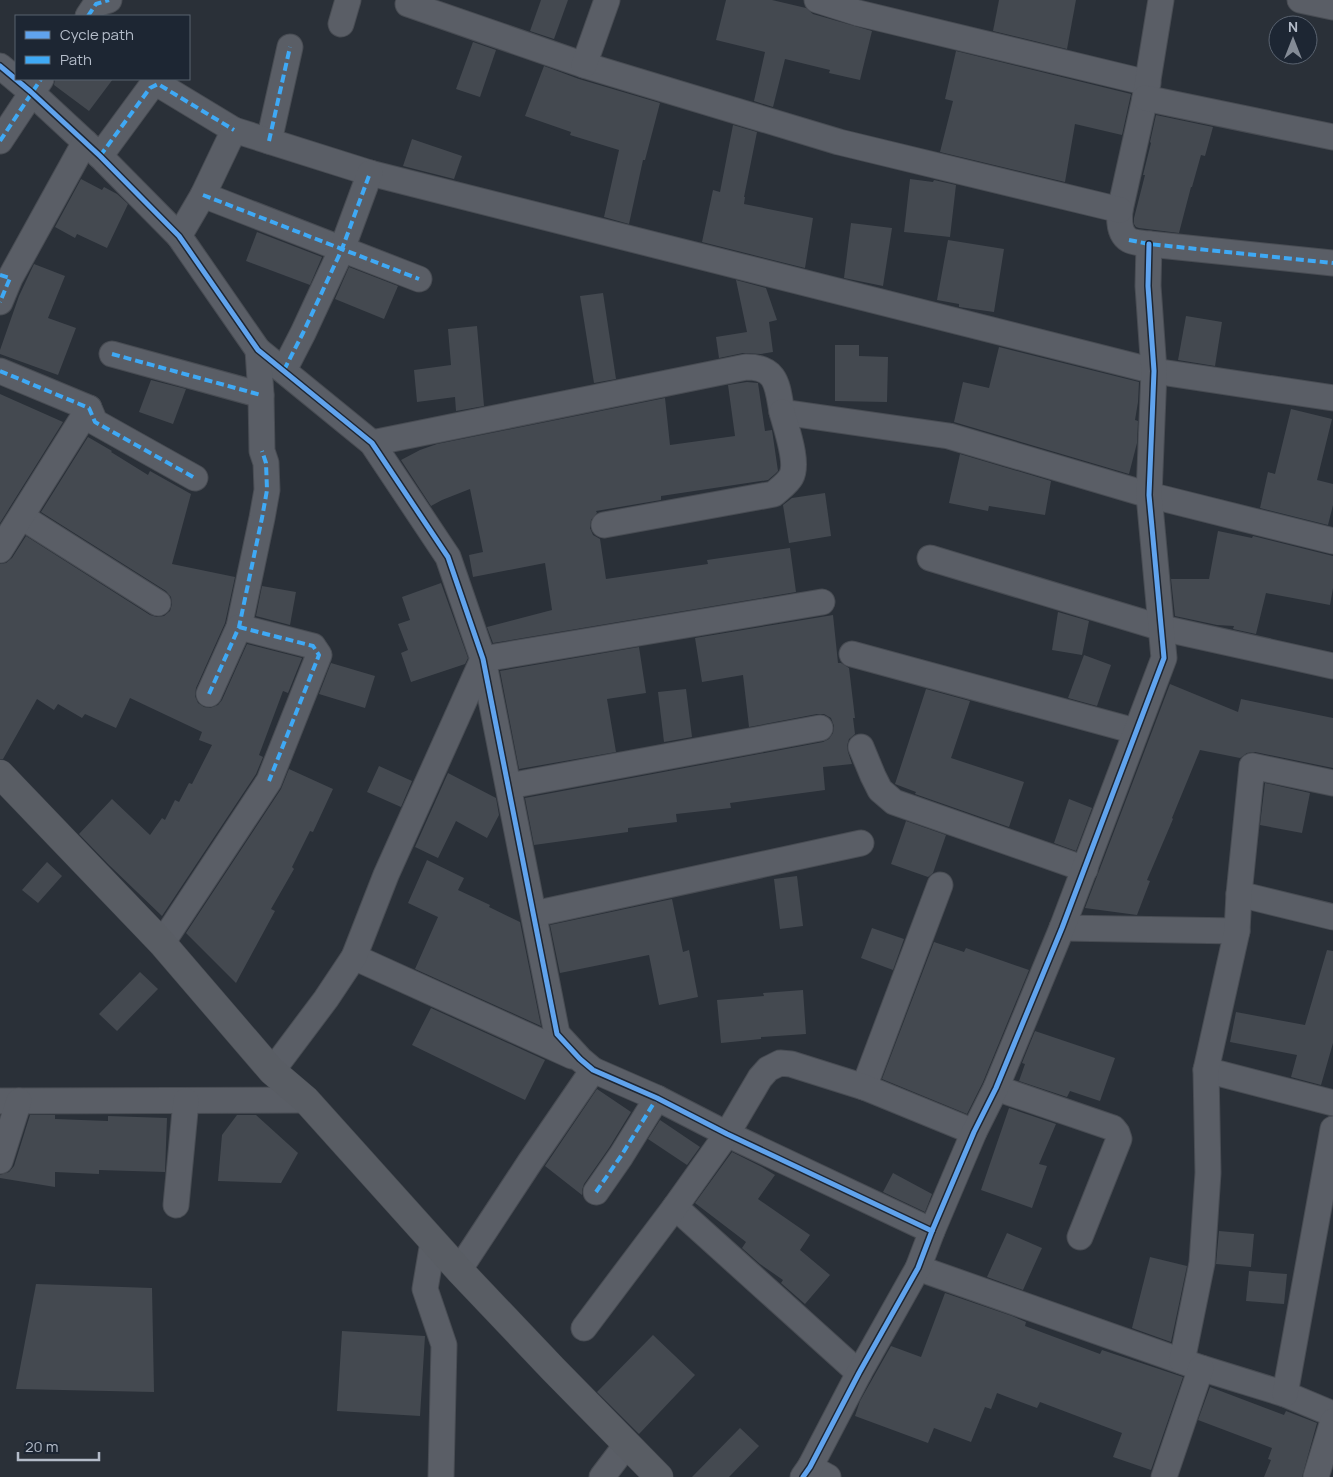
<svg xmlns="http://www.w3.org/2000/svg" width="1333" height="1477" viewBox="0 0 1333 1477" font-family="Manrope,sans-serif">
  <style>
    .building { fill: #444950 }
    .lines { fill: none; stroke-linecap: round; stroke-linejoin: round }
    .minor-casing { stroke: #484c53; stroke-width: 27 }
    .secondary-casing { stroke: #484c53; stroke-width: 29 }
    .minor { stroke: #5a5e66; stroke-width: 25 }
    .secondary { stroke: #595d64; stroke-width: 28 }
    .quiet { stroke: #3fa9f5; stroke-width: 4; stroke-dasharray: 8 4; stroke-linecap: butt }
    .cycleway-casing { stroke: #1d2633; stroke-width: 8 }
    .cycleway { stroke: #60a3ed; stroke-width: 5 }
  </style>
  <rect width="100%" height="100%" fill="#2a3038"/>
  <g class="building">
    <polygon points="541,0 568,0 554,39 530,31"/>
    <polygon points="726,0 772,0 806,8 813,14 872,31 860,80 829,73 830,70 785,59 773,107 754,101 765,52 716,40"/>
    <polygon points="999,0 1076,0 1067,49 993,31"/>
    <polygon points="473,42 496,50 480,97 456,89"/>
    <polygon points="956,51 1131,94 1122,135 1075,124 1065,182 940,152 953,101 945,99"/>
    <polygon points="544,66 579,79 660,103 645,160 643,160 629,224 604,217 619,150 570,135 571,132 525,116"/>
    <polygon points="55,79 113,79 89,111 54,85"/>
    <polygon points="1156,115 1213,127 1205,156 1201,155 1192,187 1191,187 1179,233 1139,228 1136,227 1134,224 1134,218 1145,175 1143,175 1151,143 1150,142"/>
    <polygon points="733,125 757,132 744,197 745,197 744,204 813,218 805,268 702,242 713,190 720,192"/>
    <polygon points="412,139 462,156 454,179 403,166"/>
    <polygon points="81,179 102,190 104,187 117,194 128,204 107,248 77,234 75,238 55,227"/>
    <polygon points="910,179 933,182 934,180 956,185 950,237 904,232"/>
    <polygon points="851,223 892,228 883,286 844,278"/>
    <polygon points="257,232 322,257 310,285 246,261"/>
    <polygon points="948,240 1004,249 994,312 959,307 959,304 937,300"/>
    <polygon points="34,264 65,276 48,318 76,328 58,375 0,354 0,350 19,296"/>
    <polygon points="349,267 398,286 384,319 335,299"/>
    <polygon points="736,280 766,288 777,320 769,322 773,352 761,354 743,353 719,358 716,337 747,332"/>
    <polygon points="603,293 616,379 594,383 580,296"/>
    <polygon points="1186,316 1222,322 1215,366 1178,360"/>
    <polygon points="477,326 484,406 456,411 455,397 417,402 414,370 451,365 448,329"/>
    <polygon points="835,345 859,345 859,356 888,357 887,402 835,401"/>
    <polygon points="999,347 1139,382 1138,402 1135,420 1138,421 1137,443 1129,474 954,422 963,382 989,388"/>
    <polygon points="151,380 186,389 173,424 139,412"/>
    <polygon points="747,382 758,383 765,431 772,430 778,471 775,474 768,480 661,496 661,500 596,511 597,513 591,520 590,528 593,535 600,539 606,579 708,564 707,560 790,548 796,592 493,643 487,627 552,610 545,563 473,577 469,555 483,552 470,489 442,500 431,506 401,460 420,450 437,444 665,398 670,445 735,436 728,385"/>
    <polygon points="0,394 63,422 0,523"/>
    <polygon points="1291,409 1332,419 1317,480 1333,484 1333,505 1328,525 1260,508 1268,472 1275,474"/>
    <polygon points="88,437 112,451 111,452 148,475 150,471 191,494 172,564 235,577 225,623 196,688 195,696 198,703 204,707 210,708 218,705 222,700 247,644 302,658 288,693 283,691 259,755 263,757 256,774 162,916 109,865 79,834 112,799 150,835 162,818 165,820 175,800 179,802 189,783 192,784 212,745 199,740 202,732 130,698 116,728 85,714 82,718 58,704 54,710 37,699 3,759 0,759 0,564 6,563 12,558 26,536 150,615 157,617 164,616 170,611 172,604 171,597 166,591 41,512"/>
    <polygon points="960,454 1051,481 1045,515 989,506 988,511 949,503"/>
    <polygon points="825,493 831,536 789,543 783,505 792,498"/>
    <polygon points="1218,531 1252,538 1253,536 1333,556 1333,588 1330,605 1266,593 1256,634 1233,629 1234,626 1217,625 1175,616 1171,579 1209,579"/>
    <polygon points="441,583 468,658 465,664 411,682 401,653 408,650 398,624 410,620 402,597"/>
    <polygon points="262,586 296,592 290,625 256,616"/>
    <polygon points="1058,612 1089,621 1082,655 1052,650"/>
    <polygon points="833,615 838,663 841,663 849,668 855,718 853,718 855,734 849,739 847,746 848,752 852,764 823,767 825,790 730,803 731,808 676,814 677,822 628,828 628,832 534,845 525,798 823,742 829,739 833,733 834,726 831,718 824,714 817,714 749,727 743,675 702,682 695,638"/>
    <polygon points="639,647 646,693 607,699 616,752 519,769 500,671"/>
    <polygon points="1084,655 1111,665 1097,706 1068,698"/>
    <polygon points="331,663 375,676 365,708 319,694"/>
    <polygon points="1170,684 1238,712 1241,699 1333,718 1333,768 1255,752 1247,753 1240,758 1200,750 1172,818 1173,819 1147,880 1150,881 1137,915 1085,908"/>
    <polygon points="686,689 692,737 664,742 658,692"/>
    <polygon points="926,689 970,701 951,758 1024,782 1009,827 915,794 916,792 895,784"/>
    <polygon points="379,766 412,781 401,807 367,792"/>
    <polygon points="289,769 333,789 313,832 310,831 292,867 294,869 271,909 275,911 236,983 186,933 281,789"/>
    <polygon points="448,773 496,798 499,815 487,838 456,821 438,858 415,847"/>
    <polygon points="1265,783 1310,793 1302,833 1260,825"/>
    <polygon points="1069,799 1092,808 1076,851 1054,843"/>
    <polygon points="906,821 946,835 933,873 928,877 891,864"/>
    <polygon points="427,860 464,878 458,890 490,905 489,907 520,922 541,1026 415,969 438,917 408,903"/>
    <polygon points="47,862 62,876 38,903 22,890"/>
    <polygon points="797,876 803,926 780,929 774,879"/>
    <polygon points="672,899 683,952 689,950 698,997 659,1005 649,955 560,973 550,925"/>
    <polygon points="872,928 904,939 893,970 861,958"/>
    <polygon points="934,942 964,952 966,948 1029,970 983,1082 967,1114 882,1079"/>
    <polygon points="1327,950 1333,951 1333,1043 1321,1085 1291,1077 1297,1055 1230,1042 1236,1012 1305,1025"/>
    <polygon points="140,972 158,989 117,1031 99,1014"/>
    <polygon points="803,990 806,1034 761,1037 761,1039 721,1043 717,1000 764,996 763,993"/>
    <polygon points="431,1008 545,1060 525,1100 412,1045"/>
    <polygon points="1035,1031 1115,1058 1100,1101 1070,1091 1067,1097 1019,1081 1025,1064 1022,1063"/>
    <polygon points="597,1089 631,1112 609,1148 584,1184 582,1190 582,1195 545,1166"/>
    <polygon points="1009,1108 1056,1124 1039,1164 1047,1166 1032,1208 981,1190"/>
    <polygon points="30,1115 55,1115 55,1119 108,1121 108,1116 167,1118 165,1172 99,1170 99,1174 55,1172 55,1187 0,1178 0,1175 9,1172 14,1166"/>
    <polygon points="237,1115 256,1115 298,1153 281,1183 218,1181 222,1135"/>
    <polygon points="660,1120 700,1147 687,1165 648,1139"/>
    <polygon points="732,1152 762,1167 775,1175 758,1199 810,1235 800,1250 830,1275 805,1304 781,1283 783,1280 760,1264 742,1248 746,1242 695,1203"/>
    <polygon points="893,1173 932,1194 925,1212 883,1192"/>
    <polygon points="1219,1231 1254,1234 1251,1267 1216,1264"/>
    <polygon points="1007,1233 1042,1248 1023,1290 987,1277"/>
    <polygon points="1150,1257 1187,1266 1171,1342 1132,1328"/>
    <polygon points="1249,1271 1287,1274 1284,1304 1246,1301"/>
    <polygon points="36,1284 152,1288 154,1392 16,1389"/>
    <polygon points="945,1293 1012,1316 1026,1322 1025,1326 1100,1354 1102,1350 1183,1377 1151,1470 1113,1457 1122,1433 1040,1402 1037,1408 997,1393 991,1409 985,1407 971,1442 934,1428 928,1443 855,1416 860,1401 891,1346 921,1357"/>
    <polygon points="342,1331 425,1336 420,1416 337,1411"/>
    <polygon points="653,1335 695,1375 639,1434 597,1392"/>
    <polygon points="1210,1387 1284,1415 1286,1411 1317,1423 1302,1477 1264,1477 1271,1460 1268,1459 1272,1448 1198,1420"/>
    <polygon points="740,1428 759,1446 729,1477 692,1477"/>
  </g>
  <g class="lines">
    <g class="minor-casing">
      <g id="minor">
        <polyline points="817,0 858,13 1148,83"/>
        <path d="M 1161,0 L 1145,98 L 1120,210 C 1119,220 1119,234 1129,240 C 1134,243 1143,243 1149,244 L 1333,263"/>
        <polyline points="1300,0 1333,7"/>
        <polyline points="408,4 584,65 839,142 1120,210"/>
        <polyline points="88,16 96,4 109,0"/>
        <polyline points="341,24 348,0"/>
        <polyline points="584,65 607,0"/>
        <polyline points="0,66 31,92 100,156 179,236 258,350 372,443 448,557 483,659 557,1034 580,1059 593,1070 657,1098 727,1134 932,1231"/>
        <polyline points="1145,98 1333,137"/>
        <polyline points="0,141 41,79"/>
        <polyline points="269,141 290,47"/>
        <polyline points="100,156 150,88 158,84 234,130"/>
        <polyline points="203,195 419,279"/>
        <polyline points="179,236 203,195 234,130 370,173 1154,371 1333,398"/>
        <polyline points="0,302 10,278 85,142"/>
        <polyline points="112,354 261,395"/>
        <polyline points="284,370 303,333 342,249 370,173"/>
        <polyline points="0,371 89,408 95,422 195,478"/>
        <path d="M 372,443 L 746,367 C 778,367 777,386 782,412 L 949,436 L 1149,495 L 1333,541"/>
        <polyline points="22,517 158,603"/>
        <path d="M 604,525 L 774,494 C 779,489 787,484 791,477 C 799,463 786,428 782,412"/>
        <polyline points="0,550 89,408"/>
        <polyline points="930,558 1162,628 1333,666"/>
        <polyline points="852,654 1135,731"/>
        <polyline points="209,694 239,627 262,518 267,490 266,463 262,451 261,395 258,350"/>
        <polyline points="861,747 873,776 880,790 894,802 1085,869"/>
        <polyline points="509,786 820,728"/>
        <polyline points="1239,894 1333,917"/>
        <polyline points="534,914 861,843"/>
        <polyline points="1062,928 1237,931"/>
        <polyline points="162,943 269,781 319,655 313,646 239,627"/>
        <polyline points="354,957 572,1056"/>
        <polyline points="1206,1070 1333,1103"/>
        <polyline points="272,1071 326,999 354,957 386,875 483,659 822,602"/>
        <polyline points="864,1087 940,885"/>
        <polyline points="996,1088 1113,1128 1117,1133 1119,1139 1080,1237"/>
        <polyline points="0,1101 306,1100"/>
        <polyline points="0,1161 19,1101"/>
        <polyline points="596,1192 621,1156 657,1098"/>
        <polyline points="176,1205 186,1101"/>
        <polyline points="675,1207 859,1373"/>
        <polyline points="433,1242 425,1289 444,1345 441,1477"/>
        <polyline points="918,1268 1201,1368 1285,1394 1333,1414"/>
        <polyline points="459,1270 530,1162 593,1070"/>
        <polyline points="584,1328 675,1207 727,1134 760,1078 768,1069 780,1063 791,1064 864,1087 974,1132"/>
        <polyline points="1182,1361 1202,1263 1208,1173 1206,1070 1237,931 1239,894 1252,766 1333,783"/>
        <polyline points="1285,1394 1333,1129"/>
        <polyline points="810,1467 828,1477"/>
        <polyline points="602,1477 627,1444"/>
        <polyline points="803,1477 810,1467 859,1373 918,1268 932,1231 974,1132 996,1088 1062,928 1164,658 1149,495 1154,371 1148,286 1149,244"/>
        <polyline points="1164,1477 1201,1368"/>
        <polyline points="1316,1477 1333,1421"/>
      </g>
    </g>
    <g class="secondary-casing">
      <polyline id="secondary" points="0,774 162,943 272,1071 306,1100 459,1270 553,1369 659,1477"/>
    </g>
    <use href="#minor" class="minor"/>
    <use href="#secondary" class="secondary"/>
    <g class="quiet">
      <polyline points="88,16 96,4 109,0"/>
      <polyline points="0,141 41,79"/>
      <polyline points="269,141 290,47"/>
      <polyline points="100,156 150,88 158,84 234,130"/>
      <polyline points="203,195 419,279"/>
      <polyline points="1129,240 1149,244 1333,263"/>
      <polyline points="0,275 10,278 0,302"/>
      <polyline points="112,354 261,395"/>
      <polyline points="284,370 303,333 342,249 370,173"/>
      <polyline points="0,371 89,408 95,422 195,478"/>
      <polyline points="239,627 313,646 319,655 269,781"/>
      <polyline points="209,694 239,627 262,518 267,490 266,463 262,451"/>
      <polyline points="596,1192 621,1156 657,1098"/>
    </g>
    <g class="cycleway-casing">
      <g id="cycleway">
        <polyline points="0,66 31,92 100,156 179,236 258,350 372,443 448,557 483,659 557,1034 580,1059 593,1070 657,1098 727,1134 932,1231"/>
        <polyline points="803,1477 810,1467 859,1373 918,1268 932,1231 974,1132 996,1088 1062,928 1164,658 1149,495 1154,371 1148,286 1149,244"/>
      </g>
    </g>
    <use href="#cycleway" class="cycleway"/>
  </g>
  <rect x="15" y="15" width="175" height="65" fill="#1d2633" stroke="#59626f"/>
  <rect x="25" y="31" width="25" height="8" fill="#60a3ed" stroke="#59626f"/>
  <text x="60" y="40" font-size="15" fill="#b4bcc9">Cycle path</text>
  <rect x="25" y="56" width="25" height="8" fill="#3fa9f5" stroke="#59626f"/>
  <text x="60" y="65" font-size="15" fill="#b4bcc9">Path</text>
  <g transform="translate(1293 40)"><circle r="24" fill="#1d2633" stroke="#59626f"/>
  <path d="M0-4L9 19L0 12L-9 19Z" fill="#848b96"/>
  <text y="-8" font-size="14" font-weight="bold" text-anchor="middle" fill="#b4bcc9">N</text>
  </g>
  <path d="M18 1452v8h81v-8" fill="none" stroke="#b4bcc9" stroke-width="2.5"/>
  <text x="25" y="1452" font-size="15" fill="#b4bcc9" stroke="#1d2633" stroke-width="4" paint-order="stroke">20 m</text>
</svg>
